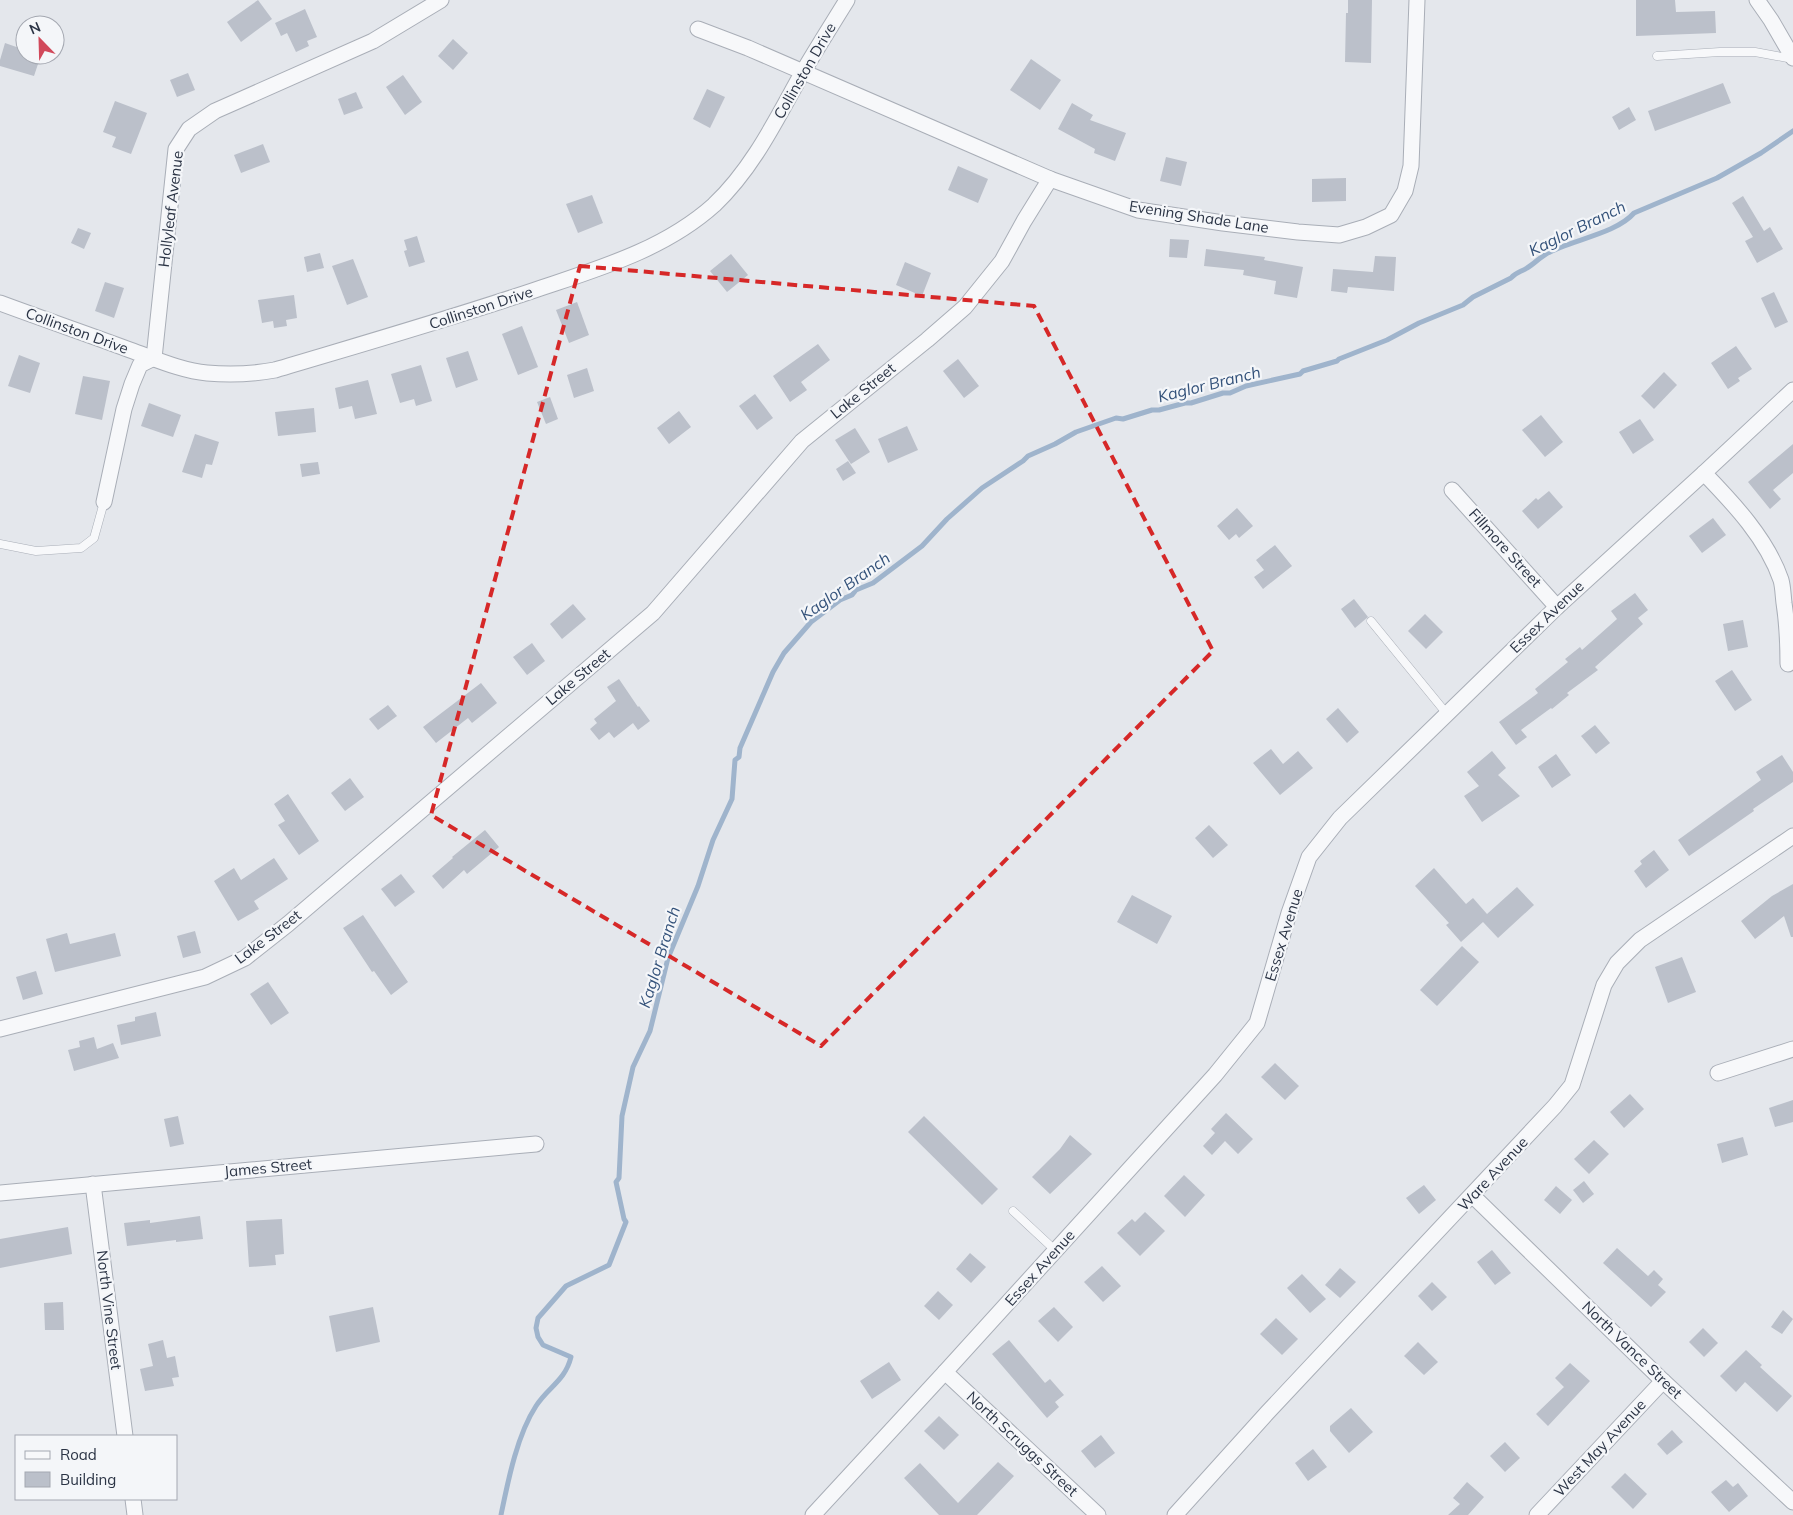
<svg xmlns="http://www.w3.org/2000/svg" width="1793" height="1515" viewBox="0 0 1793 1515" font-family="Mulish,sans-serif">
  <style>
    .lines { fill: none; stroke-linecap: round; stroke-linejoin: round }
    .stream { stroke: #9fb4cc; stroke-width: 5 }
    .building { fill: #bbc0ca }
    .service-casing { stroke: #a9aeb7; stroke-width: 9 }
    .minor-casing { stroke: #a9aeb7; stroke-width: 17 }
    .service { stroke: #f7f8fa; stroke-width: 8 }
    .minor { stroke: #f7f8fa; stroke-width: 15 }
    .marked { fill: none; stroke: #d62828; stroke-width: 4; stroke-dasharray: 10 6; stroke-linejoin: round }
    .labels { text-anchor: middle; stroke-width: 4.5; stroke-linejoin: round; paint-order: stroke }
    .street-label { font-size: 15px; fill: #2b3445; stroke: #f4f6f9 }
    .water-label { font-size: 16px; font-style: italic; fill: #34527a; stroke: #f4f6f9 }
  </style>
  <rect width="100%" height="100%" fill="#e4e7ec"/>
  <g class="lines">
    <path class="stream" d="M 501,1515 C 508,1481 517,1435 536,1406 C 548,1387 565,1381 571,1357 L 543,1345 L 538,1337 L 536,1328 L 538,1318 L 566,1286 L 609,1265 L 626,1222 L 624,1219 L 616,1182 L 619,1178 L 622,1116 L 633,1067 L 650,1031 L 668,958 L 698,886 L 713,840 L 732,799 L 735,760 L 739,757 L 740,748 L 773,672 L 784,653 L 811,622 L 840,600 L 852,595 L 856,590 L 873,583 L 922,546 L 947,519 L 982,488 L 1023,461 L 1028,456 L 1055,444 L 1076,432 L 1116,418 L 1123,419 L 1152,410 L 1159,410 L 1185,403 L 1191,403 L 1223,393 L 1230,393 L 1246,386 L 1300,374 L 1303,371 L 1337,361 L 1339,359 L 1387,340 L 1419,323 L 1463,305 L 1473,297 L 1511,278 C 1516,272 1521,272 1527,268 C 1534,264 1539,258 1546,254 C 1570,240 1616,234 1634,213 L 1717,178 L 1761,153 L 1793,131"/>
  </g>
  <g class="building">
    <polygon points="258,0 272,19 241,42 227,22"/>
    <polygon points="1348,0 1372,0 1371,63 1345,62 1346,13 1348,13"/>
    <polygon points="1636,0 1675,0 1676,12 1715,11 1716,33 1636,36"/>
    <polygon points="305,9 317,37 307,41 309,46 296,52 287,33 281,36 275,23"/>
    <polygon points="453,39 468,53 453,70 438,56"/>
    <polygon points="5,43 25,50 25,55 41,55 34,76 0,66 0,60"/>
    <polygon points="1031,59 1061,80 1040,110 1010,90"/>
    <polygon points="188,73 195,90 177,97 170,80"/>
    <polygon points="403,75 422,102 405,115 386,87"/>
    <polygon points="1723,83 1731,103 1655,131 1648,111"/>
    <polygon points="707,89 725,97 710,128 693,119"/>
    <polygon points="356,92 363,108 344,115 338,99"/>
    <polygon points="115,101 147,113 131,154 112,147 116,137 103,132"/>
    <polygon points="1072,103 1093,115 1090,120 1126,133 1115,161 1094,153 1095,149 1058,129"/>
    <polygon points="1629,107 1636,120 1619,130 1612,117"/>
    <polygon points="263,144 270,162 241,173 234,155"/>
    <polygon points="1166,157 1187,162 1181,186 1160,181"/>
    <polygon points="958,166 988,179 978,203 948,190"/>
    <polygon points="1346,178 1346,201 1312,202 1312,179"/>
    <polygon points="592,195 603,223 578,233 566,204"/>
    <polygon points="1743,196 1764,231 1770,227 1783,249 1757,263 1745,241 1753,237 1732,203"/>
    <polygon points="78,228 91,233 84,249 71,243"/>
    <polygon points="417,236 425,262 409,267 404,251 407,250 404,240"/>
    <polygon points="1170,239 1189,240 1187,258 1169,257"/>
    <polygon points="1206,249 1265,257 1264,260 1303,267 1297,298 1274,294 1276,281 1243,275 1244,270 1204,266"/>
    <polygon points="320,253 324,268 307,272 304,257"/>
    <polygon points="731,254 748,275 727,292 710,271"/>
    <polygon points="1375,256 1396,257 1394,291 1348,287 1347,293 1331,291 1333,269 1373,272"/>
    <polygon points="353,259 368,297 347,305 332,266"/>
    <polygon points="905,262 931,273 922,296 896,285"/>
    <polygon points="105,282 124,288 114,318 95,311"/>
    <polygon points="1774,292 1788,322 1775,328 1761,298"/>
    <polygon points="294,295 297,318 286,320 287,326 274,328 273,321 262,323 258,300"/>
    <polygon points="577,302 589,335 569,343 556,310"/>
    <polygon points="522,326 538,367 518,375 502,334"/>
    <polygon points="818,344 830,360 801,382 807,390 790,402 773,376"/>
    <polygon points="1736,346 1752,369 1738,378 1740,381 1728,389 1711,363"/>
    <polygon points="468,351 478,380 456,388 446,358"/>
    <polygon points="19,355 40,363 30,393 8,386"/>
    <polygon points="958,359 979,386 964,398 943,371"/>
    <polygon points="421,365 432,401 416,406 414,399 400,403 391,374"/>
    <polygon points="587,368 594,391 574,398 567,375"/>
    <polygon points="1664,372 1677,385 1654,409 1641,396"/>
    <polygon points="83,376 110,381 102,420 75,414"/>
    <polygon points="368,380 377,414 355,419 352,406 339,409 335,388"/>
    <polygon points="755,394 773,418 757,430 739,406"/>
    <polygon points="550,397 558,419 546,424 537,402"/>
    <polygon points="149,403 181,415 173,437 141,426"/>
    <polygon points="314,408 316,432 278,436 275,412"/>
    <polygon points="679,411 691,427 669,444 657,428"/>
    <polygon points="1541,415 1563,442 1545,457 1522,430"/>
    <polygon points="1640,419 1654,440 1633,454 1619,432"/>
    <polygon points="907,426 918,450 888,463 878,439"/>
    <polygon points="855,428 870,452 851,464 835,440"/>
    <polygon points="195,434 219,442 212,465 206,464 202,478 182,472"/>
    <polygon points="1793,444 1793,473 1773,490 1781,499 1770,509 1748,482"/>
    <polygon points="848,461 856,473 843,481 836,469"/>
    <polygon points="318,462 320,474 302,477 300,464"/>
    <polygon points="1549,491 1563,507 1538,529 1522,511 1536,498 1538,500"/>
    <polygon points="1237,508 1253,526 1239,538 1236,534 1229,540 1217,526"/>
    <polygon points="1713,518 1726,535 1702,553 1689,536"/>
    <polygon points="1275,545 1292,566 1263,589 1254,577 1264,570 1256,560"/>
    <polygon points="1635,593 1648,610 1638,618 1643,624 1595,667 1598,670 1567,693 1569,695 1552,709 1551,708 1521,730 1527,737 1516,745 1499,722 1538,693 1535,689 1568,662 1565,659 1580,647 1582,650 1617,619 1611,611"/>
    <polygon points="1354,599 1368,617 1355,628 1341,609"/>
    <polygon points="573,604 586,619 562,639 550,624"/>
    <polygon points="1425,614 1443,632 1426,649 1408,631"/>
    <polygon points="1743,620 1748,647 1728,651 1723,624"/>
    <polygon points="532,643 545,661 527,675 513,657"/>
    <polygon points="1732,670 1752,700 1735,711 1715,681"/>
    <polygon points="619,679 638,707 639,706 650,721 638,730 633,723 614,738 609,732 599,740 590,729 597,723 594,719 616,701 607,687"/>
    <polygon points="481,683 497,703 472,723 468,718 436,743 423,727"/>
    <polygon points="388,705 397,716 378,730 369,719"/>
    <polygon points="1338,708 1359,732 1347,743 1326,719"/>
    <polygon points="1595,725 1610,743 1596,754 1581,736"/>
    <polygon points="1271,749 1283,764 1298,751 1313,768 1280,795 1253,763"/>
    <polygon points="1492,751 1506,768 1498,775 1520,796 1482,822 1464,796 1479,786 1467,772"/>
    <polygon points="1556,754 1571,775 1552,788 1538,767"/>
    <polygon points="1782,755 1793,772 1793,782 1753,809 1754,811 1689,856 1678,840 1761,780 1756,772"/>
    <polygon points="350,778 364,797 345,811 331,793"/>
    <polygon points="288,794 319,841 299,855 278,825 285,821 274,804"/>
    <polygon points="1209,825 1228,845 1213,858 1195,838"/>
    <polygon points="485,830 499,847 467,874 464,870 443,889 432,876 453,858 452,857"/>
    <polygon points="1654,850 1669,870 1646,888 1634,871 1642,864 1640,861"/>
    <polygon points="274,858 288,879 254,901 259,909 238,921 214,881 234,868 241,880"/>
    <polygon points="1434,868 1466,904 1473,898 1487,914 1517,887 1534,905 1498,938 1483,922 1461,942 1446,925 1449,923 1415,886"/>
    <polygon points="401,874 415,892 395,907 381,889"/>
    <polygon points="1793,884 1793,937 1791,937 1784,916 1755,939 1741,921 1772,896"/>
    <polygon points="1132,895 1172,916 1157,944 1117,922"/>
    <polygon points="363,915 408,982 391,995 374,971 372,972 343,928"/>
    <polygon points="195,931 201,953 183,958 177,936"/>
    <polygon points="67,933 70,944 115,933 121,956 55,972 46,939"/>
    <polygon points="1462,946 1479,962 1437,1006 1420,990"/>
    <polygon points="1682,957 1696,992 1668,1003 1655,967"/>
    <polygon points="36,971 43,994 23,1000 16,977"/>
    <polygon points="268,982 289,1013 271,1025 250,994"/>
    <polygon points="156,1012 161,1036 121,1045 117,1025 135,1021 135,1017"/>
    <polygon points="94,1037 97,1049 113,1043 119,1058 74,1071 68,1050 80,1047 79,1041"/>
    <polygon points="1275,1063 1299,1086 1285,1100 1261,1077"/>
    <polygon points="1630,1094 1644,1109 1624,1128 1610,1112"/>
    <polygon points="1793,1100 1793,1122 1775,1127 1769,1108"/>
    <polygon points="1226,1113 1253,1139 1238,1154 1225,1141 1212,1155 1203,1146 1215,1133 1211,1129"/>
    <polygon points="178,1116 184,1144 170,1147 164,1119"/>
    <polygon points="924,1116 998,1189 982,1205 908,1132"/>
    <polygon points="1070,1135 1092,1154 1050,1194 1032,1177 1060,1149"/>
    <polygon points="1743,1137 1748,1155 1722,1163 1717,1144"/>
    <polygon points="1594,1140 1609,1154 1589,1174 1574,1159"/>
    <polygon points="1184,1175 1205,1195 1185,1217 1164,1196"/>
    <polygon points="1584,1181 1594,1194 1583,1203 1573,1190"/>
    <polygon points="1424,1185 1436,1200 1419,1214 1406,1198"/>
    <polygon points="1556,1186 1572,1200 1560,1214 1544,1200"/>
    <polygon points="1145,1212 1165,1231 1140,1256 1117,1233 1132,1219 1135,1222"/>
    <polygon points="200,1216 203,1239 176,1242 176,1240 127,1246 124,1223 150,1220 150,1223"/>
    <polygon points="282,1219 284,1254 275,1255 276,1265 249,1267 246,1221"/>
    <polygon points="68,1227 72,1254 0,1268 0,1239"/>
    <polygon points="1617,1248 1648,1276 1654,1270 1663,1279 1658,1285 1666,1292 1651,1307 1603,1263"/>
    <polygon points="1492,1250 1511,1273 1495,1285 1477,1262"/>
    <polygon points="970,1253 986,1267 971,1283 956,1269"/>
    <polygon points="1102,1266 1121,1286 1103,1302 1084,1282"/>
    <polygon points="1340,1268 1356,1282 1340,1298 1325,1285"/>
    <polygon points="1302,1274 1326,1299 1310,1313 1287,1288"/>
    <polygon points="1432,1282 1447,1297 1432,1311 1418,1296"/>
    <polygon points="938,1291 953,1305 939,1320 924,1306"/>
    <polygon points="63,1302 64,1330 45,1330 44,1303"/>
    <polygon points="373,1307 380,1342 336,1352 329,1316"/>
    <polygon points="1054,1307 1073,1327 1058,1342 1038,1321"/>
    <polygon points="1783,1310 1793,1319 1782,1334 1771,1327"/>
    <polygon points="1276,1318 1298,1339 1282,1355 1260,1334"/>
    <polygon points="1703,1328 1718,1343 1704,1357 1689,1342"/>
    <polygon points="163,1340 167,1358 175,1356 179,1377 172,1378 174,1386 145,1391 140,1369 153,1366 148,1344"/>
    <polygon points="1009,1340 1045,1383 1050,1379 1064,1395 1055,1402 1059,1407 1047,1418 992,1354"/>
    <polygon points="1418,1342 1438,1362 1424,1375 1404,1356"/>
    <polygon points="1746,1350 1762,1365 1760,1367 1792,1396 1777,1412 1745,1382 1736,1392 1720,1376"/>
    <polygon points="889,1362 901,1380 872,1399 860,1381"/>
    <polygon points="1570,1363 1590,1381 1548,1426 1536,1414 1564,1387 1555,1378"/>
    <polygon points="1351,1408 1373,1432 1349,1453 1330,1431 1330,1426"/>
    <polygon points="939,1416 959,1435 944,1450 924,1431"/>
    <polygon points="1672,1430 1683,1442 1667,1455 1657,1444"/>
    <polygon points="1101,1435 1115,1453 1095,1468 1081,1451"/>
    <polygon points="1505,1442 1520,1458 1505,1472 1490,1456"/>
    <polygon points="1313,1449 1327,1467 1308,1481 1295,1463"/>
    <polygon points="998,1462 1014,1476 977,1515 939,1515 904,1478 920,1463 958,1503"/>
    <polygon points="1625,1473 1647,1494 1633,1509 1611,1487"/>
    <polygon points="1726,1480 1733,1487 1738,1483 1748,1496 1729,1512 1711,1492"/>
    <polygon points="1467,1482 1484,1497 1468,1515 1448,1515 1460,1504 1453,1498"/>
  </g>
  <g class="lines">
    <g class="service-casing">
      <g id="service">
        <polyline points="1657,56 1720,52 1755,52 1793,59"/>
        <polyline points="0,544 36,551 81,548 94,538 104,502"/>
        <polyline points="1371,621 1447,714"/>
        <polyline points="1013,1211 1056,1251"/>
      </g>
    </g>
    <g class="minor-casing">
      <g id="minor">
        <polyline points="1757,0 1771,20 1793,58"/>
        <polyline points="698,29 748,48 1050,179 1138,210 1223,223 1298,232 1339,235 1366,227 1391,215 1405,191 1411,166 1417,0"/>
        <path d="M 0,303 C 43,319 87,334 130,350 C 153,358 182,371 207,373 C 229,375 253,374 275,370 C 362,344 449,319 535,290 C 597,269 664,250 714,205 C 752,169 775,122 800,77 C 815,51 831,26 847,0"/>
        <path d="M 1704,473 C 1734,504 1767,539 1781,580 C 1783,587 1783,595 1784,603 C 1787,623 1788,643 1788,664"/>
        <polyline points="1452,490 1557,607"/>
        <polyline points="104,502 124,409 132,384 140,365 154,358 176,149 189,129 215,111 373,41 441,0"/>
        <polyline points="0,1029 205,977 245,958 288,924 653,613 802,441 927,340 965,307 1002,261 1024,221 1050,179"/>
        <polyline points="1718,1073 1793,1049"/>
        <polyline points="93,1184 125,1436"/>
        <polyline points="0,1193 536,1144"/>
        <polyline points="1473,1196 1663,1381 1793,1502"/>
        <polyline points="945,1372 1098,1515"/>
        <polyline points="133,1499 135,1515"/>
        <polyline points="813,1515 945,1372 1215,1075 1257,1023 1289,913 1309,857 1340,818 1557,607 1704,473 1793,390"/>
        <polyline points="1175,1515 1267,1413 1555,1106 1572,1085 1604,985 1617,963 1640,940 1793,836"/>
        <polyline points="1537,1515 1663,1381"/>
      </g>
    </g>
    <use href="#service" class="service"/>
    <use href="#minor" class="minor"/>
  </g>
  <path class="marked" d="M 580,266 L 1034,306 L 1213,651 L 821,1046 L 431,815 Z"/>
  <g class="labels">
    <g class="street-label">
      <text transform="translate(805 71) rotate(-60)" y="5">Collinston Drive</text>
      <text transform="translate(171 209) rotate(-83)" y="5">Hollyleaf Avenue</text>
      <text transform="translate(1199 217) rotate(9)" y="5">Evening Shade Lane</text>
      <text transform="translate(481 308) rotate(-18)" y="5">Collinston Drive</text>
      <text transform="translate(77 331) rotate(20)" y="5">Collinston Drive</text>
      <text transform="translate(863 391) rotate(-39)" y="5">Lake Street</text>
      <text transform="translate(1505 548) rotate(48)" y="5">Fillmore Street</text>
      <text transform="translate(1547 617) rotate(-44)" y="5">Essex Avenue</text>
      <text transform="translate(578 677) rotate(-40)" y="5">Lake Street</text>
      <text transform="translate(1284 935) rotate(-73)" y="5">Essex Avenue</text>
      <text transform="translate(268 937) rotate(-37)" y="5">Lake Street</text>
      <text transform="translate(268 1168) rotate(-5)" y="5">James Street</text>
      <text transform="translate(1493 1174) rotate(-47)" y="5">Ware Avenue</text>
      <text transform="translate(1040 1268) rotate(-48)" y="5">Essex Avenue</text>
      <text transform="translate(109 1310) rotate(83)" y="5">North Vine Street</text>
      <text transform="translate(1632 1350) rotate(44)" y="5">North Vance Street</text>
      <text transform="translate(1022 1444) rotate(43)" y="5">North Scruggs Street</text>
      <text transform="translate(1600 1448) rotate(-47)" y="5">West May Avenue</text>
    </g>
    <g class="water-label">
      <text transform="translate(1577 228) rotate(-26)" y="6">Kaglor Branch</text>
      <text transform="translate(1209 384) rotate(-14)" y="6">Kaglor Branch</text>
      <text transform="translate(845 586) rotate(-35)" y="6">Kaglor Branch</text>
      <text transform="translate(659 957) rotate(-73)" y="6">Kaglor Branch</text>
    </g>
  </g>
  <rect x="15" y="1435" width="162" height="65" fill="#f4f6f9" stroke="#a4a8b1"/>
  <rect x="25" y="1451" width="25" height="8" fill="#f7f8fa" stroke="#a4a8b1"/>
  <text x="60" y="1460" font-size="15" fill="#2b3445">Road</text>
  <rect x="25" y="1472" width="25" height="15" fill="#bbc0ca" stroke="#a4a8b1"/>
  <text x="60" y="1485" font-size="15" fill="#2b3445">Building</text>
  <g transform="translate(40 40) rotate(337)"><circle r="24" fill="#f4f6f9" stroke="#a4a8b1"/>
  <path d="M0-4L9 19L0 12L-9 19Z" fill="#d1495b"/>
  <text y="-8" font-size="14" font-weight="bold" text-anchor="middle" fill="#2b3445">N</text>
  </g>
</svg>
